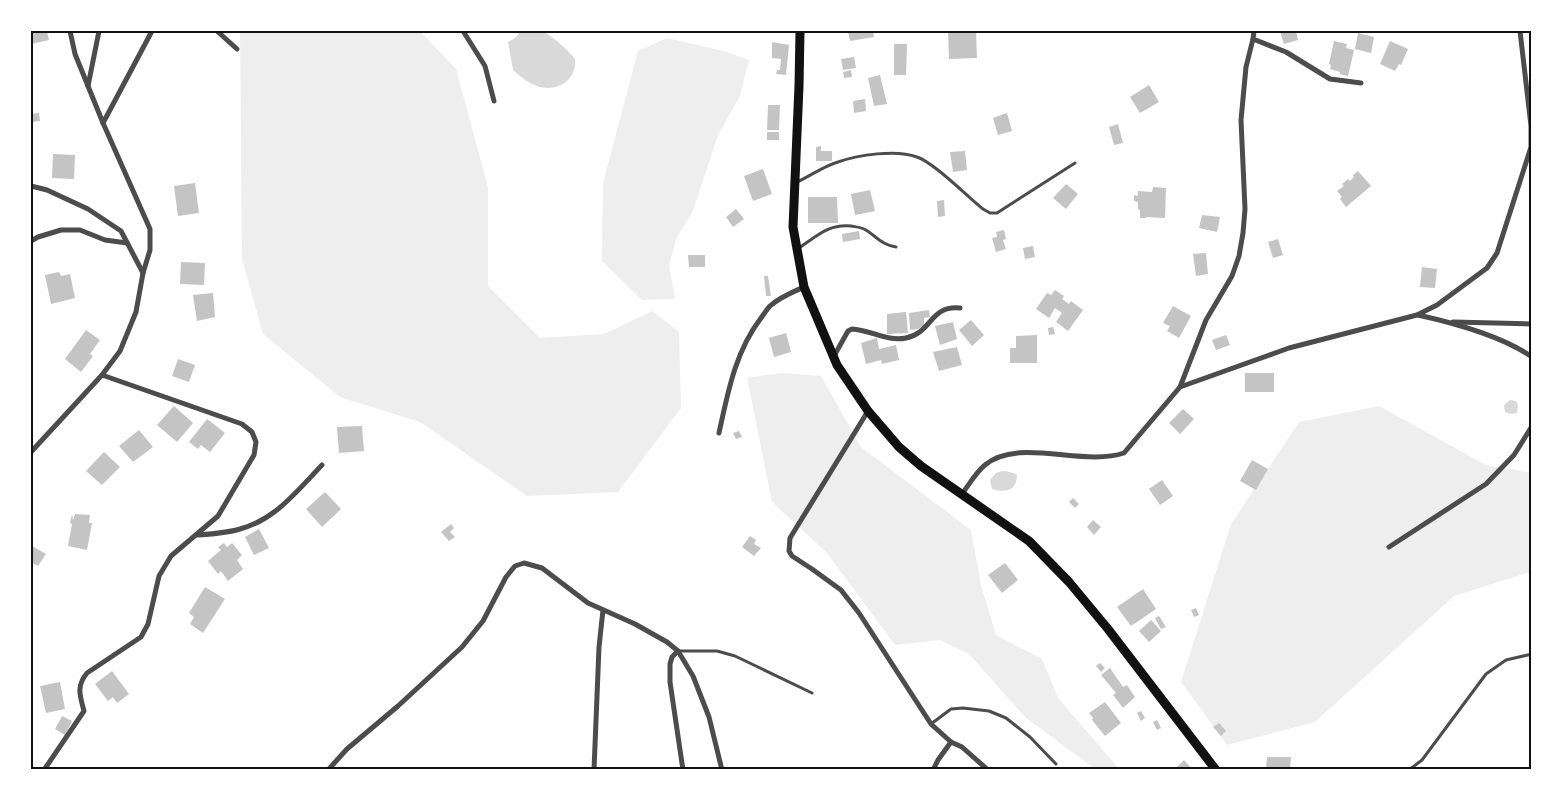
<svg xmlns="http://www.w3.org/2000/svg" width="1563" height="801" viewBox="0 0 1563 801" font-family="'Source Sans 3',sans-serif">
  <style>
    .green { fill: #eee }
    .water { fill: #d9d9d9 }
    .building { fill: #c4c4c4 }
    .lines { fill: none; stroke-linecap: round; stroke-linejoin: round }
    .service { stroke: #4c4c4c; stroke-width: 3 }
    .minor { stroke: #4c4c4c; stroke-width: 5 }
    .secondary { stroke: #111; stroke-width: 9 }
    .neatline { fill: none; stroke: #111; stroke-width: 2 }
  </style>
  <rect width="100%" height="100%" fill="#fff"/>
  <g class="green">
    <polygon points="240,31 420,31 456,69 488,187 488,286 540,338 604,334 652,311 679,332 681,408 618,492 527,496 420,422 340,397 263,334 242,259"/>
    <polygon points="667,38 723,51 749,60 740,96 718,135 693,211 676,239 669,265 675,299 642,300 602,261 603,183 638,51"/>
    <polygon points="781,373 821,376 861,447 971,530 981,585 996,635 1042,659 1058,698 1120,770 1092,770 1091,766 1025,717 969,654 940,640 895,645 827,553 772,502 747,378"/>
    <polygon points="1379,406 1486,465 1532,473 1532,574 1527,573 1454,596 1315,722 1227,745 1181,682 1231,524 1299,422"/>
  </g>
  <g class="water">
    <path d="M 521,31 C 527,31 535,30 541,31 C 551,34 569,51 575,59 C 577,81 556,93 537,86 C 528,83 520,76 513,70 L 508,42 L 515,38 Z"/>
    <polygon points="1510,400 1516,401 1518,405 1517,413 1511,414 1505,412 1504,405"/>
    <path d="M 1002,471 C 1008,471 1012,472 1017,475 C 1017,491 1005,493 992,489 L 990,480 L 996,473 Z"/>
  </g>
  <g class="building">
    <polygon points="31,31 47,31 49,40 31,44"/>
    <polygon points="848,31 873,31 874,37 850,41"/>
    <polygon points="948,31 976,31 977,58 949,59"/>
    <polygon points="1280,31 1296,31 1298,40 1284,44"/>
    <polygon points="1358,33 1374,37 1371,53 1355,49"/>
    <polygon points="1334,41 1347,44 1346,48 1354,50 1348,76 1340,74 1340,72 1330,69 1331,65 1329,64"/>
    <polygon points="1390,41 1408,49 1401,65 1399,64 1395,71 1380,64"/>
    <polygon points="772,42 789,45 786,75 776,74 777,70 780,70 781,59 772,58"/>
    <polygon points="894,44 907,44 906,75 894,75"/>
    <polygon points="854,57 856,68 843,70 841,59"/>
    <polygon points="851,70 852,77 844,78 843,72"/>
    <polygon points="880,75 887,104 874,106 868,78"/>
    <polygon points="1149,85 1159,102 1140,113 1130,97"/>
    <polygon points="865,99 866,111 854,113 853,101"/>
    <polygon points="768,105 780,105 779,130 767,130"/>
    <polygon points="39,113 40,121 31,122 31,114"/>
    <polygon points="1007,113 1012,131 998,135 993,118"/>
    <polygon points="1118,124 1123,143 1114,145 1109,127"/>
    <rect x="767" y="132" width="12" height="8"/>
    <polygon points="821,146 821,151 832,151 832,161 816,161 816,147"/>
    <polygon points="965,151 967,170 953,172 950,152"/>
    <polygon points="53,154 75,155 74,179 52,178"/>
    <polygon points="763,169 772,194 753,201 744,176"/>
    <polygon points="1358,171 1371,186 1346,207 1340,199 1342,197 1337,191 1344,186 1342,184 1348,179 1350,181 1354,177 1353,175"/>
    <polygon points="195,183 199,213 178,216 174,186"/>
    <polygon points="1066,184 1078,194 1066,209 1053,198"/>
    <polygon points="1153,187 1166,188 1165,218 1146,217 1146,218 1140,218 1140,210 1138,209 1138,202 1134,201 1134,195 1138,196 1138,191 1152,192"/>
    <polygon points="870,190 875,211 855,215 851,194"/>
    <polygon points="808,197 837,197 838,223 808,223"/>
    <polygon points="944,200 945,216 938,217 937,201"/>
    <polygon points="736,209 744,219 733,227 726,217"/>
    <polygon points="1202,215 1220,217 1217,232 1199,228"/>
    <polygon points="1004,230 1006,239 1003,240 1006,249 996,252 992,238 997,237 996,232"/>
    <polygon points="859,231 860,239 843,242 842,234"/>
    <polygon points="1278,239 1283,255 1273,258 1268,242"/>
    <polygon points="1033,246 1035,257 1025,259 1023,248"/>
    <polygon points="1206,253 1208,274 1196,276 1193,254"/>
    <polygon points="688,255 705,255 705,267 689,267"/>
    <polygon points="181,262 205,263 204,285 180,284"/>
    <polygon points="1422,267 1437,269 1435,288 1420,287"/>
    <polygon points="59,272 61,276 70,274 75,298 51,304 45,275"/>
    <polygon points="764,276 768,276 771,296 766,296"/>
    <polygon points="1055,290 1064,296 1062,299 1069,304 1071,301 1083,310 1068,331 1056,322 1062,313 1055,308 1049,318 1036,309 1047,293 1051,295"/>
    <polygon points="213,293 215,317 197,321 193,295"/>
    <polygon points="1173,306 1191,316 1179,338 1167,331 1170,326 1163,323"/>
    <polygon points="929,310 930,317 924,318 924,325 918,329 910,330 909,313"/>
    <polygon points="906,312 908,333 887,334 887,314"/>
    <polygon points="971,320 984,335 972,346 959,330"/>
    <polygon points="953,322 957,339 940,345 935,326"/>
    <polygon points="1053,327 1055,334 1049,335 1048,328"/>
    <polygon points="86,330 100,340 90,354 93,356 81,372 65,359"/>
    <polygon points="786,333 791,352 774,357 769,338"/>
    <polygon points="1037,335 1037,363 1010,363 1010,348 1016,348 1016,336"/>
    <polygon points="1226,335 1230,345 1216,350 1212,340"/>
    <polygon points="877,338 879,349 896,345 899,360 882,364 881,360 866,364 861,343"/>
    <polygon points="957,347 962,365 939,371 933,352"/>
    <polygon points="178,359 195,365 189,382 172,376"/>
    <rect x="1245" y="373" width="29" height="19"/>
    <polygon points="174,406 193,423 177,442 157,425"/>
    <polygon points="1183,409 1194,419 1180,434 1169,423"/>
    <polygon points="207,419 225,433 210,452 201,445 198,449 189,442"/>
    <polygon points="362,426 364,451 339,453 337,427"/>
    <polygon points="139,430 153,447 133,462 119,446"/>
    <polygon points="739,431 742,437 736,439 733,433"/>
    <polygon points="104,452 120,467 102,485 86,471"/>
    <polygon points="1252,460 1268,469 1256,490 1240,481"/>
    <polygon points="1162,480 1173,496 1160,505 1149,489"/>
    <polygon points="325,492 341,509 322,527 306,509"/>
    <polygon points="1073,498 1079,504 1075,508 1069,502"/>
    <polygon points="72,514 73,520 75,514 90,515 89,523 92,523 87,550 68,546 72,524 70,523"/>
    <polygon points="1093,520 1101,527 1094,535 1087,527"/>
    <polygon points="451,524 454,528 450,532 455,537 449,541 441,532"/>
    <polygon points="259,529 269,548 254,555 245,537"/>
    <polygon points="750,536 756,540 754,544 761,548 754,556 742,547"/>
    <polygon points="224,543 227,547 232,543 242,555 237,560 243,569 228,581 221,571 218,574 208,561 221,550 218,547"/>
    <polygon points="32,546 46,554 38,566 31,562"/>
    <polygon points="1005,563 1018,580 1002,593 988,575"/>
    <polygon points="205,587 225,599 203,633 190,624 194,617 189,613"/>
    <polygon points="1143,589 1156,609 1131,626 1117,607"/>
    <polygon points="1196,608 1199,615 1194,617 1191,610"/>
    <polygon points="1159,616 1166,627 1161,629 1155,618"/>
    <polygon points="1151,620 1161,631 1149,642 1139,631"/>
    <polygon points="1100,663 1105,668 1101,672 1096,666"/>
    <polygon points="1110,668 1123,687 1127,685 1135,697 1123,708 1113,695 1116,693 1101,675"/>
    <polygon points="112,671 129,694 117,703 113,697 108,701 95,684"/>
    <polygon points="60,682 65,709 46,713 40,686"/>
    <polygon points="1105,702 1121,723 1105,736 1092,720 1093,718 1089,713"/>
    <polygon points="1141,711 1145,718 1141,721 1137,713"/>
    <polygon points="62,716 72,721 65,735 55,729"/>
    <polygon points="1157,720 1161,728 1157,730 1153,722"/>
    <polygon points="1219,723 1226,731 1221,736 1213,727"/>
    <polygon points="1267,757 1291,757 1290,770 1266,770"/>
    <polygon points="1184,760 1193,770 1174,770"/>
  </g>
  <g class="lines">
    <g class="service">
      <path d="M 797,182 C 810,176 824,166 838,162 C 858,155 896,149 917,157 C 933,162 968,197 983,209 L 990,213 L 997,213 L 1075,163"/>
      <path d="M 799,248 C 817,236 828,224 851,226 C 856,227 861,227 866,230 C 877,237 882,245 896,247"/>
      <polyline points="678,651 717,651 735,656 812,693"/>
      <polyline points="931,724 951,709 963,708 989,711 1006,718 1030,737 1056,764"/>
      <polyline points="1409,770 1422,760 1428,752 1486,674 1506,660 1532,654"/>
    </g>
    <g class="minor">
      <polyline points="217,31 237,49"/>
      <polyline points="463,31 485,66 494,101"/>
      <polyline points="1253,39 1286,52 1330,79 1361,83"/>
      <polyline points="88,86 99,31"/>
      <polyline points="103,123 152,31"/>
      <polyline points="31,186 47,190 88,209 121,231 143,273"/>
      <polyline points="31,241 38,237 61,230 80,230 105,240 127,243"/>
      <path d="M 1418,315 C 1454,323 1502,336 1532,357"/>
      <polyline points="1453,322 1532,324"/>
      <path d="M 834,356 L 848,331 L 852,329 C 871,330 887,342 906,338 C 932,333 930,305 960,308"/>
      <polyline points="1180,387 1289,348 1417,315 1437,305 1487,268 1497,253 1531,147 1531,126 1520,31"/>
      <polyline points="868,411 790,538 789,551 792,556 812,569 841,590 859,613 931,724 951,742 938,760 933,770"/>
      <path d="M 719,433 C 728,392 735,352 761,318 C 764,314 767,309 770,306 C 780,297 793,292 804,287"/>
      <polyline points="31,452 102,375 120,351 136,312 143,273 150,250 150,229 103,123 75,54 70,31"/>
      <path d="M 961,495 C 969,485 976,472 985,465 C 1018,437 1083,467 1124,453 L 1180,387 L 1206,320 L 1232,276 L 1239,256 L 1243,233 L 1245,209 L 1241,120 L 1246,67 L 1253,39 L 1254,31"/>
      <path d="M 198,535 C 212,534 227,533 240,529 C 275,520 298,490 322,465"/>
      <polyline points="1389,547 1486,484 1514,455 1532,426"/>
      <polyline points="678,651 672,657 670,664 670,682 683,770"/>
      <polyline points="951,742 962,747 988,770"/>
      <path d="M 44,770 L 84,711 C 80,696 76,686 87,673 L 141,637 L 148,624 L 159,576 L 171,556 L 218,516 L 254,455 L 256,442 L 252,432 L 242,424 L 102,375"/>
      <polyline points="328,770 347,749 398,706 462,647 483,621 506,577 515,566 524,563 542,568 588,603 635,624 667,642 678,651 693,676 709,717 722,770"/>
      <polyline points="594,770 599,647 603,610"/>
    </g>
    <polyline class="secondary" points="800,31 799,86 793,227 804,287 837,365 868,411 899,447 921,466 1029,541 1069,582 1108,629 1216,770"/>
  </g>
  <rect width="1563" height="801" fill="none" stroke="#ffffff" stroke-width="65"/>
  <rect x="32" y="32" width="1498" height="736" class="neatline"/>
</svg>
